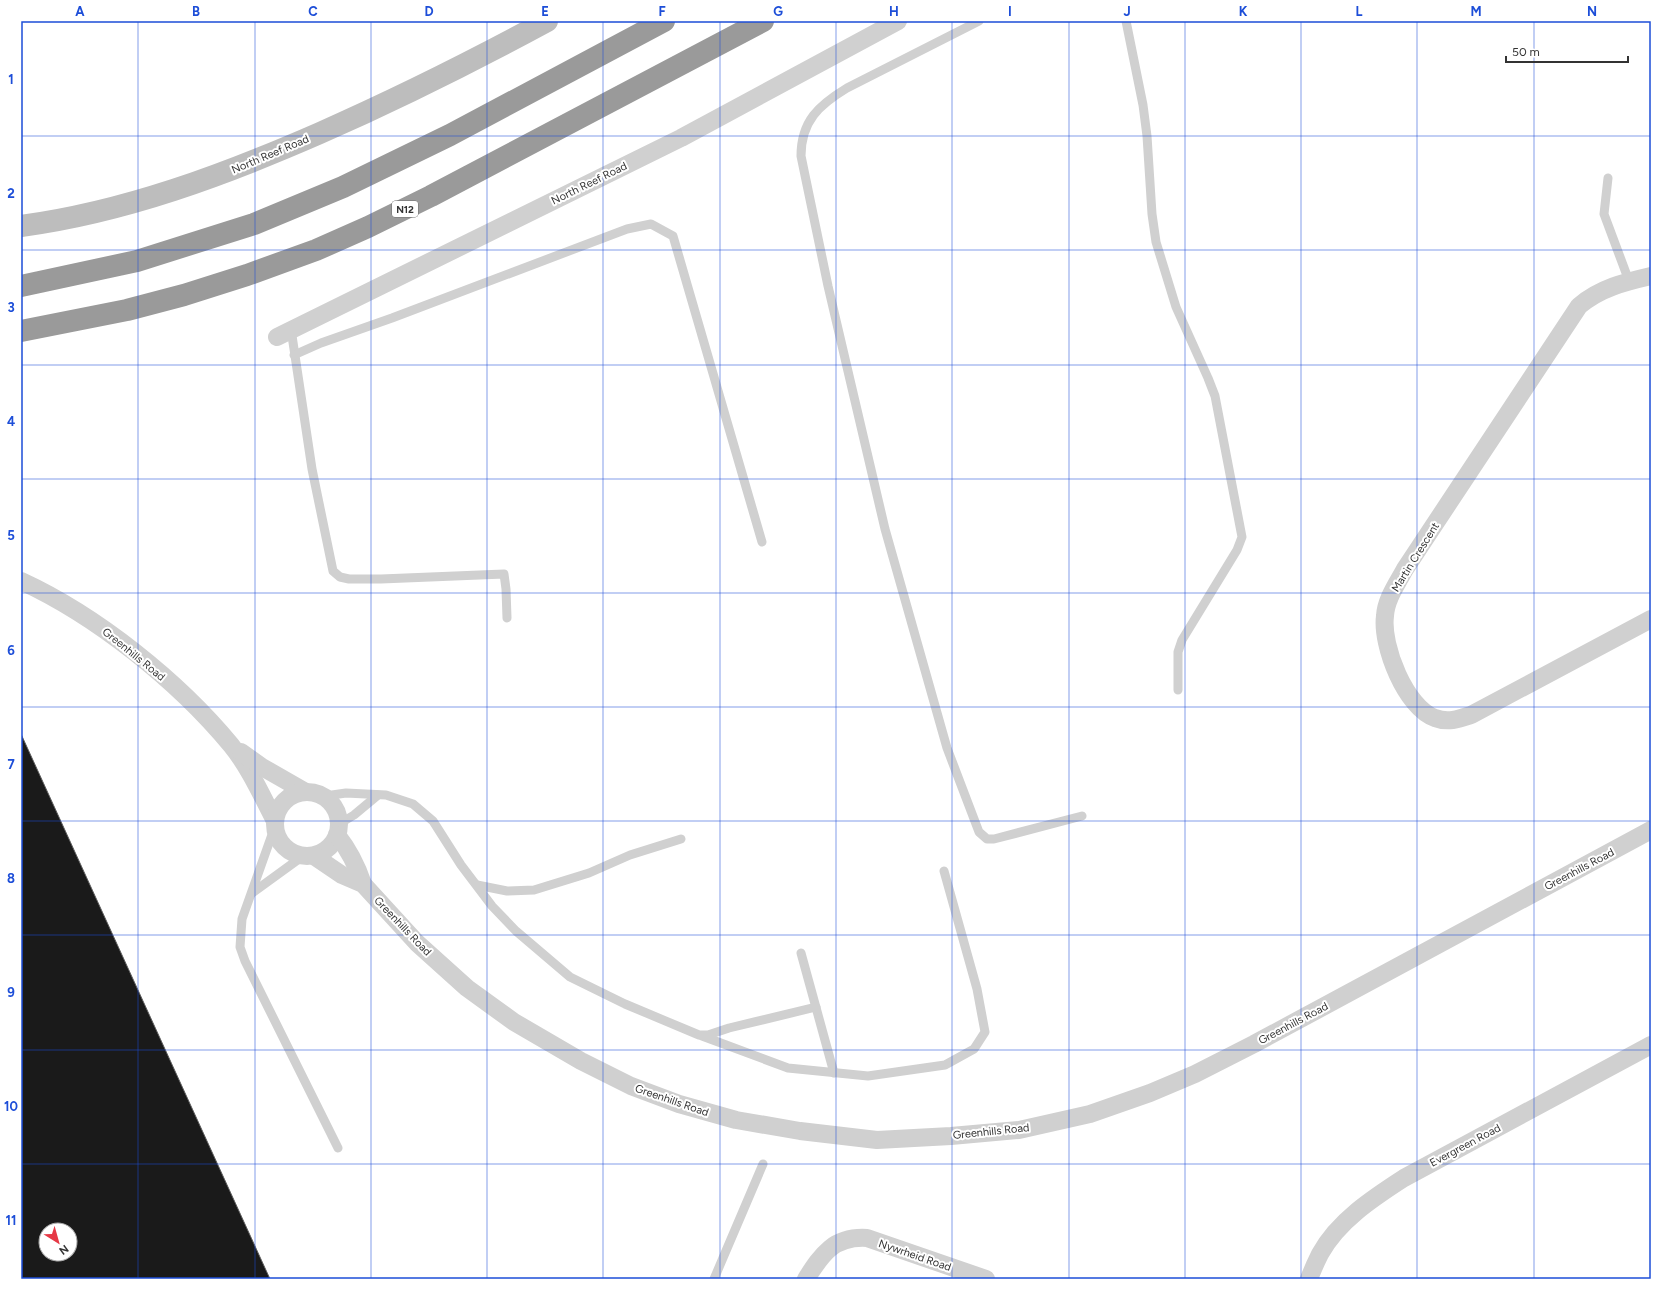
<svg xmlns="http://www.w3.org/2000/svg" width="1672" height="1300" viewBox="0 0 1672 1300" font-family="Figtree,sans-serif">
  <style>
    .building { fill: #1a1a1a; stroke: #5f5f5f; fill-rule: evenodd }
    .lines { fill: none; stroke-linecap: round; stroke-linejoin: round }
    .lane { stroke: #d0d0d0; stroke-width: 9 }
    .street { stroke: #d0d0d0; stroke-width: 18 }
    .secondary { stroke: #bdbdbd; stroke-width: 22 }
    .highway { stroke: #9a9a9a; stroke-width: 22 }
    .grid { fill: none; stroke: #1d4ed8; stroke-width: 1; stroke-opacity: 0.55 }
    .labels { text-anchor: middle; stroke-width: 4; stroke-linejoin: round; paint-order: stroke }
    .shield { fill: #fff; stroke: #707070; stroke-width: 1 }
    .shield-label { font-size: 10px; font-weight: bold; fill: #333 }
    .street-label { font-size: 11px; fill: #333; stroke: #fff }
    .neatline { fill: none; stroke: #1d4ed8; stroke-width: 1.5 }
    .grid-label { font-size: 13px; text-anchor: middle; font-weight: bold; fill: #1d4ed8 }
  </style>
  <rect width="100%" height="100%" fill="#fff"/>
  <path class="building" d="M 21,734 L 270,1279 L 21,1279 ZM 46,1230 L 70,1230 L 70,1254 L 46,1254 Z"/>
  <g class="lines">
    <g class="lane">
      <path d="M 979,21 L 847,88 C 819,105 801,121 801,156 L 828,286 L 885,529 L 947,748 L 979,832 L 987,839 L 994,839 L 1082,816"/>
      <polyline points="1126,21 1143,105 1147,136 1152,214 1156,242 1176,307 1208,378 1215,396 1242,537 1237,550 1182,640 1178,652 1178,690"/>
      <polyline points="1608,178 1604,214 1629,281"/>
      <polyline points="291,329 312,469 333,571 340,577 349,579 381,579 504,574 506,589 507,618"/>
      <polyline points="294,355 321,343 392,318 627,229 651,224 673,236 762,542"/>
      <polyline points="325,796 346,793 386,795 413,804 433,821 461,865 492,906 516,931 570,977 625,1004 699,1035 708,1035 729,1028 816,1007"/>
      <polyline points="339,824 354,815 378,795"/>
      <polyline points="274,829 242,919 240,947 245,961 338,1148"/>
      <polyline points="477,885 507,891 534,890 589,873 630,855 681,839"/>
      <polyline points="252,893 303,856"/>
      <polyline points="801,953 834,1073"/>
      <polyline points="702,1036 788,1068 868,1076 945,1065 974,1049 985,1032 977,989 944,871"/>
      <polyline points="714,1279 763,1164"/>
    </g>
    <g class="street">
      <path d="M 1651,276 C 1625,282 1600,288 1579,306 L 1405,569 C 1397,584 1386,599 1385,616 C 1381,646 1406,708 1435,718 C 1448,723 1459,719 1471,715 L 1651,619"/>
      <polyline points="277,337 681,138 898,21"/>
      <path d="M 21,581 C 97,616 178,681 231,745 C 249,767 261,794 274,819"/>
      <polyline points="241,752 262,767 304,791"/>
      <circle cx="307" cy="824" r="32"/>
      <path d="M 337,835 C 349,850 357,866 363,884"/>
      <polyline points="314,856 342,875 363,884 417,943 467,988 514,1022 581,1061 631,1086 679,1104 736,1120 800,1131 877,1140 951,1136 1019,1130 1090,1114 1150,1093 1195,1074 1254,1044 1651,830"/>
      <path d="M 806,1279 C 822,1254 834,1236 867,1238 L 986,1279"/>
      <path d="M 1309,1279 C 1312,1271 1316,1262 1320,1254 C 1338,1221 1373,1198 1404,1178 L 1651,1045"/>
    </g>
    <path class="secondary" d="M 21,226 C 125,212 224,175 320,133 C 397,99 473,61 547,21"/>
    <g class="highway">
      <polyline points="21,286 137,261 254,224 343,187 450,135 664,21"/>
      <polyline points="21,331 127,310 184,295 247,275 316,250 368,227 431,196 763,21"/>
    </g>
  </g>
  <path class="grid" d="M 138,21 L 138,1279M 255,21 L 255,1279M 371,21 L 371,1279M 487,21 L 487,1279M 603,21 L 603,1279M 720,21 L 720,1279M 836,21 L 836,1279M 952,21 L 952,1279M 1069,21 L 1069,1279M 1185,21 L 1185,1279M 1301,21 L 1301,1279M 1417,21 L 1417,1279M 1534,21 L 1534,1279M 21,136 L 1651,136M 21,250 L 1651,250M 21,365 L 1651,365M 21,479 L 1651,479M 21,593 L 1651,593M 21,707 L 1651,707M 21,821 L 1651,821M 21,935 L 1651,935M 21,1050 L 1651,1050M 21,1164 L 1651,1164"/>
  <g class="labels">
    <rect class="shield" x="392" y="201" width="26" height="16" rx="3"/>
    <g class="shield-label">
      <text x="405" y="213">N12</text>
    </g>
    <g class="street-label">
      <text transform="translate(270 154) rotate(-23)" y="4">North Reef Road</text>
      <text transform="translate(589 183) rotate(-26)" y="4">North Reef Road</text>
      <text transform="translate(1415 557) rotate(-58)" y="4">Martin Crescent</text>
      <text transform="translate(134 654) rotate(39)" y="4">Greenhills Road</text>
      <text transform="translate(1579 869) rotate(-28)" y="4">Greenhills Road</text>
      <text transform="translate(403 926) rotate(46)" y="4">Greenhills Road</text>
      <text transform="translate(1293 1023) rotate(-28)" y="4">Greenhills Road</text>
      <text transform="translate(672 1100) rotate(19)" y="4">Greenhills Road</text>
      <text transform="translate(991 1131) rotate(-6)" y="4">Greenhills Road</text>
      <text transform="translate(1465 1145) rotate(-28)" y="4">Evergreen Road</text>
      <text transform="translate(915 1255) rotate(19)" y="4">Nywrheid Road</text>
    </g>
  </g>
  <rect width="1672" height="1300" fill="none" stroke="#ffffff" stroke-width="44"/>
  <g transform="translate(58 1242) rotate(143)"><circle r="19" fill="#ffffff" stroke="#adadad"/>
  <path d="M0-3L7 15L0 10L-7 15Z" fill="#e63946"/>
  <text y="-6" font-size="11" font-weight="bold" text-anchor="middle" fill="#333333">N</text>
  </g>
  <path d="M1506 56v6h122v-6" fill="none" stroke="#333333" stroke-width="2"/>
  <text x="1512" y="56" font-size="12" fill="#333333" stroke="#ffffff" stroke-width="3" paint-order="stroke">50 m</text>
  <rect x="22" y="22" width="1628" height="1256" class="neatline"/>
  <g class="grid-label">
    <text x="80" y="16">A</text>
    <text x="196" y="16">B</text>
    <text x="313" y="16">C</text>
    <text x="429" y="16">D</text>
    <text x="545" y="16">E</text>
    <text x="662" y="16">F</text>
    <text x="778" y="16">G</text>
    <text x="894" y="16">H</text>
    <text x="1010" y="16">I</text>
    <text x="1127" y="16">J</text>
    <text x="1243" y="16">K</text>
    <text x="1359" y="16">L</text>
    <text x="1476" y="16">M</text>
    <text x="1592" y="16">N</text>
    <text x="11" y="84">1</text>
    <text x="11" y="198">2</text>
    <text x="11" y="312">3</text>
    <text x="11" y="426">4</text>
    <text x="11" y="540">5</text>
    <text x="11" y="655">6</text>
    <text x="11" y="769">7</text>
    <text x="11" y="883">8</text>
    <text x="11" y="997">9</text>
    <text x="11" y="1111">10</text>
    <text x="11" y="1225">11</text>
  </g>
</svg>
